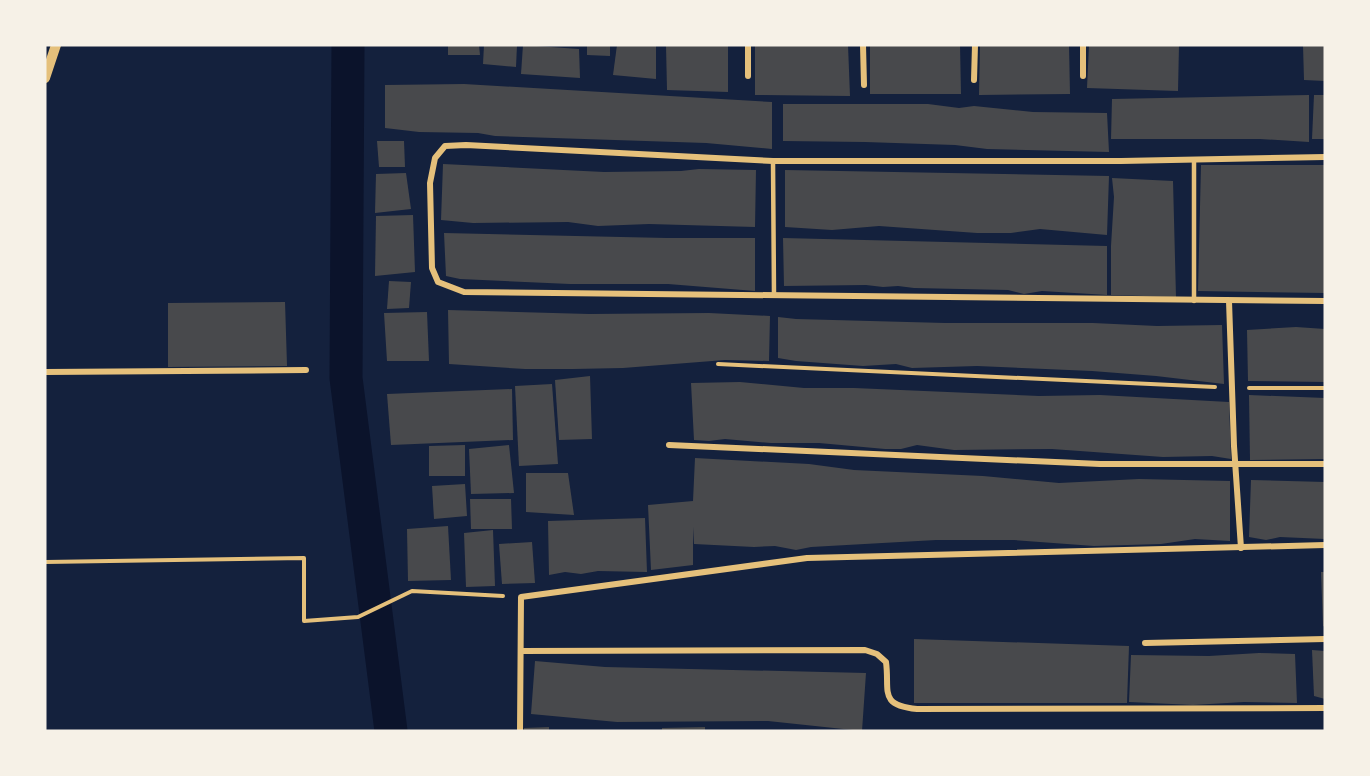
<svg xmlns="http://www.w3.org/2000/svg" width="1370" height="776" viewBox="0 0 1370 776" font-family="'Titillium Web',sans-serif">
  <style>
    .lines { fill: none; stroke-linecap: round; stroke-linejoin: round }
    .canal { stroke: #0b132b; stroke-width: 33 }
    .building { fill: #48494c }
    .path { stroke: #e5c07b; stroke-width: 4 }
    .service { stroke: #e5c07b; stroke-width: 4.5 }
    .minor { stroke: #e5c07b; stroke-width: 6 }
    .tertiary { stroke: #e5c07b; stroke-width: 10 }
  </style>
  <rect width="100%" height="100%" fill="#14213d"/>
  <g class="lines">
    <polyline class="canal" points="348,45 346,378 391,731"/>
  </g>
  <g class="building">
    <polygon points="448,45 479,45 480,55 448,55"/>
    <polygon points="484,45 517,45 516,67 483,64"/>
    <polygon points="523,45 579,49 580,78 521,74"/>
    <polygon points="587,45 610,45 610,56 587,55"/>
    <polygon points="617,45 656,45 656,79 613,75"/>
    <polygon points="666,45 728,45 728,92 667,90"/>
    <polygon points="755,45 848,45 850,96 755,95"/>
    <polygon points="870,45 960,45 961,94 870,94"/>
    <polygon points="980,45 1069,45 1070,94 979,95"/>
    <polygon points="1089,45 1179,45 1178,91 1087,88"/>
    <polygon points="1303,45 1325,45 1325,81 1304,80"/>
    <polygon points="464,84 772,102 772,149 706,143 495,136 478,133 419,132 385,128 385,85"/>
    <polygon points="1309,95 1309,142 1260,139 1111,139 1112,99"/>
    <polygon points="1314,95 1325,95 1325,139 1312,139"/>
    <polygon points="783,104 928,104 959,108 974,106 1033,112 1107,113 1109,152 987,149 955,145 865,142 783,141"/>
    <polygon points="377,141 404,141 405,167 379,167"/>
    <polygon points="443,164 604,172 681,171 699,169 756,170 755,227 649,224 598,226 568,222 473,223 441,220"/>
    <polygon points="1201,165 1325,165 1325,293 1198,291"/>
    <polygon points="785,170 1109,176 1107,235 1040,229 1011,233 977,233 879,226 832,230 785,227"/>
    <polygon points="406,173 411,209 375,213 376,174"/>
    <polygon points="1112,178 1173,181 1176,297 1111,295 1111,246 1114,197"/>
    <polygon points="413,215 415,272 375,276 376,216"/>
    <polygon points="444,233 667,238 755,238 755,291 668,284 570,284 460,279 446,276"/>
    <polygon points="783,238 1107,246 1107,295 1042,291 1024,294 1008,290 914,288 898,286 883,287 866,285 784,286"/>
    <polygon points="389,281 411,282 409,308 387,309"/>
    <polygon points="285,302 287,366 168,367 168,303"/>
    <polygon points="448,310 589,314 709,313 770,316 769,361 725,360 623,368 573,369 525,369 449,364"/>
    <polygon points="427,312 429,361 387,361 384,313"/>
    <polygon points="778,317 796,319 945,323 1093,323 1157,326 1222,325 1224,384 1156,376 1092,371 977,366 912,368 896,364 863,366 796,361 778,358"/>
    <polygon points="1296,327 1325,329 1325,382 1248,381 1247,330"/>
    <polygon points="590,376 592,439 559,440 555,380"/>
    <polygon points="740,382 804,388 854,388 1039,396 1100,395 1229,402 1231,459 1212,456 1163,457 1052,449 954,450 917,445 901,449 885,449 819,443 771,443 725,439 709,441 694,440 691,383"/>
    <polygon points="552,384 558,464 519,466 515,386"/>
    <polygon points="512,389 513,440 391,445 387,394"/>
    <polygon points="1249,395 1325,398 1325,459 1250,460"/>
    <polygon points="465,445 465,476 429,476 429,446"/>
    <polygon points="509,445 514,493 471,494 469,449"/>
    <polygon points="695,458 809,464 854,470 983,476 1059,483 1139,479 1230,481 1230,541 1195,539 1161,544 1094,546 1014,540 936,540 811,547 796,550 775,546 754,547 694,544 693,527 693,565 651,570 648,505 693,501"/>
    <polygon points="526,473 568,473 574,515 526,512"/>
    <polygon points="1251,480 1325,482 1325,539 1280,537 1266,540 1249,537"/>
    <polygon points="465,484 467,516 434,519 432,486"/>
    <polygon points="470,499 511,499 512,529 471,529"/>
    <polygon points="645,518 647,572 598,571 581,574 565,572 549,575 548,521"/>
    <polygon points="448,526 451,580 408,581 407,529"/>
    <polygon points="493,530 495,586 466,587 464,533"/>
    <polygon points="532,542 535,583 502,584 499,544"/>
    <polygon points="1321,572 1325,572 1325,627 1323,626"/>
    <polygon points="914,639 1129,646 1127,703 914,703"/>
    <polygon points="1312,650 1325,651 1325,699 1314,696"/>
    <polygon points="1259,653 1295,654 1297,703 1244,702 1193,705 1129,702 1131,655 1209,656"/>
    <polygon points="535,661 605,667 866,673 862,731 768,721 617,722 531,714"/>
    <polygon points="549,727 549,731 524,731 524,728"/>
    <polygon points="705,727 705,731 662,731 662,728"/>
  </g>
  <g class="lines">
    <g class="path">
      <polyline points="718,364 1215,387"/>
      <polyline points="1249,388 1325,388"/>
      <polyline points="45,562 304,558 304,621 358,617 412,591 503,596"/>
    </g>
    <g class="service">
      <polyline points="773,161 774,295"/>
      <polyline points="1194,301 1194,160"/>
    </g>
    <g class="minor">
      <polyline points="748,45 748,76"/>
      <polyline points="863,45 864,85"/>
      <polyline points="1083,76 1083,45"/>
      <polyline points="974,80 975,45"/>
      <polyline points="1325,157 1121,161 773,161 466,145 445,146 435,158 430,183 432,268 438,282 464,292 1325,301"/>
      <polyline points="1229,301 1234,446 1241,548"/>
      <polyline points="45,372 306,370"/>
      <polyline points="669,445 1100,464 1325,464"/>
      <polyline points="1145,643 1325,639"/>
      <path d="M 522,651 L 865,650 L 877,654 L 886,662 C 890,691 878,705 917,709 L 1325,708"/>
      <polyline points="520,731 521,597 807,558 1325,545"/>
    </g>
    <polyline class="tertiary" points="45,78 56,45"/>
  </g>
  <rect width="1370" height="776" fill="none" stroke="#f6f1e7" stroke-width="93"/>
</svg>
